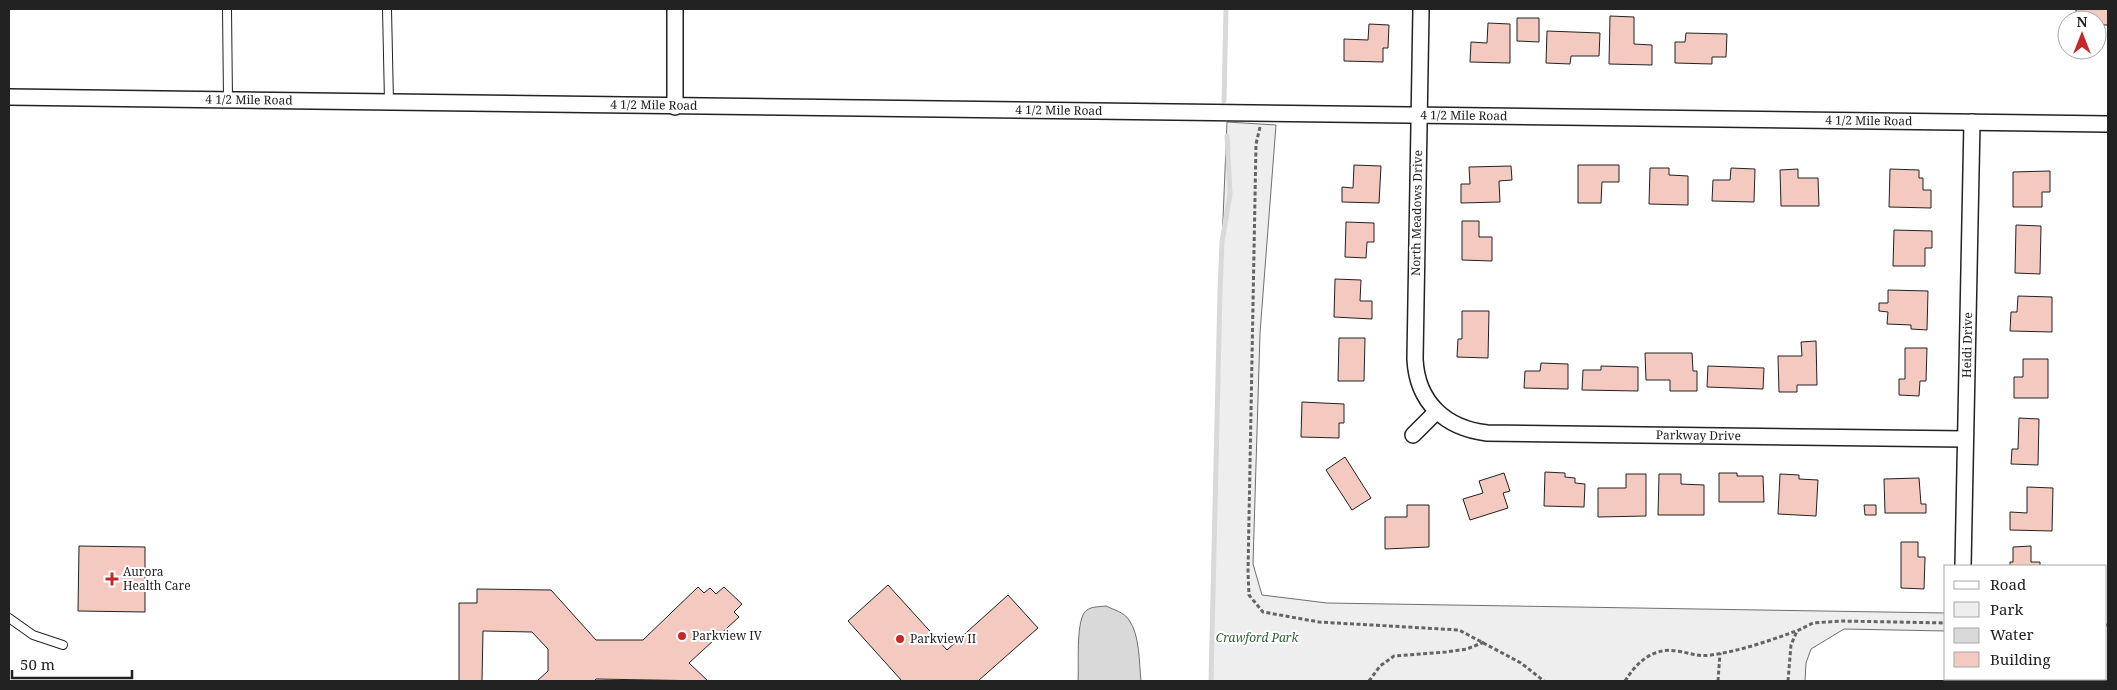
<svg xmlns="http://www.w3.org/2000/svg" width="2117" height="690" viewBox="0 0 2117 690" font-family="'Noto Serif',serif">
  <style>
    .green { fill: #eee; stroke: #6f6f6f }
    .water { fill: #d9d9d9; stroke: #6f6f6f }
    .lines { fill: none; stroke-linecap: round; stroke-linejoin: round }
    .stream { stroke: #d9d9d9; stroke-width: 5 }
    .building { fill: #f3c9c0; stroke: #222 }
    .service-casing { stroke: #222; stroke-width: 10 }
    .minor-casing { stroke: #222; stroke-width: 18 }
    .path { stroke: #646464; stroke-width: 3; stroke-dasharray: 4 2.5; stroke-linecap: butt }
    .service { stroke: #fff; stroke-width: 8 }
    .minor { stroke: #fff; stroke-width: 15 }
    .poi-dot { fill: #c62828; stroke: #fff; stroke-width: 2 }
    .labels { text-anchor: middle; stroke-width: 4; stroke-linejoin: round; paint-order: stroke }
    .street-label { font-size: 12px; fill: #222; stroke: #fff }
    .poi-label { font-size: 12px; fill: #222; stroke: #fff; text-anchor: start }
    .park-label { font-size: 12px; font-style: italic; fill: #2f5e38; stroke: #fff }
  </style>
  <rect width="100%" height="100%" fill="#fff"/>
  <polygon class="green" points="1227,122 1276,125 1260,333 1253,564 1262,595 1327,603 1946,613 1946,631 1844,629 1811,649 1806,663 1805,681 1211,681 1220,291"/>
  <path class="water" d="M 1106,606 C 1114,610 1124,612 1129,620 C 1140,635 1139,663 1141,681 L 1078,681 C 1079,665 1076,626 1084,613 C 1089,606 1098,607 1106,606 Z"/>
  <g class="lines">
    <g class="stream">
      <polyline points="1224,101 1226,9"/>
      <polyline points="1211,681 1220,291 1222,242 1230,194 1227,136"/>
    </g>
  </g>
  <g class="building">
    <polygon points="2076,9 2108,9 2108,25 2097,25 2097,20 2076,20"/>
    <polygon points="1610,16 1634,17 1634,44 1652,45 1652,65 1609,64"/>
    <polygon points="1517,18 1539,18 1539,42 1517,41"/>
    <polygon points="1488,23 1510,24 1510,63 1470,62 1471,42 1487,43"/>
    <polygon points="1369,24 1389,25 1388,48 1383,48 1383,62 1344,61 1344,39 1368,40"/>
    <polygon points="1547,31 1600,33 1599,56 1571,56 1570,64 1546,63"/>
    <polygon points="1686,33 1727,34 1726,57 1712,57 1712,64 1675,63 1675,42 1685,42"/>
    <polygon points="1354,165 1381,166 1379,203 1342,202 1342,187 1353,188"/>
    <polygon points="1578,165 1619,165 1619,182 1602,182 1601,203 1578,203"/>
    <polygon points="1511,166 1512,180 1499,181 1500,202 1461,203 1461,184 1470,184 1469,167"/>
    <polygon points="1650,168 1669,168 1669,175 1688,176 1688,205 1649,204"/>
    <polygon points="1731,168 1755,169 1754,202 1712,201 1713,180 1730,180"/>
    <polygon points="1798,169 1798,178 1818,178 1819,206 1781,206 1780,170"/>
    <polygon points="1890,169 1919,170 1919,178 1923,178 1923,190 1931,190 1931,208 1889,207"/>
    <polygon points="2050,171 2050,192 2042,192 2042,207 2013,207 2013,172"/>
    <polygon points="1462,221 1479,221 1479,237 1492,237 1492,261 1462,260"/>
    <polygon points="1346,222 1374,223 1374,242 1367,242 1366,258 1345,257"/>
    <polygon points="2016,225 2041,226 2040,274 2015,273"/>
    <polygon points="1894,230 1932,231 1932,248 1925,248 1925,266 1893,266"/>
    <polygon points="1335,279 1361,280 1360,301 1372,301 1372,319 1334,317"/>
    <polygon points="1888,290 1928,291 1927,330 1911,329 1911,325 1887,324 1888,312 1879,311 1879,303 1888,303"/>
    <polygon points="2018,296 2052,297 2052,332 2010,331 2011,312 2017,312"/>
    <polygon points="1462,311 1489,311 1488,358 1457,357 1458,339 1462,339"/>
    <polygon points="1339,338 1365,338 1364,381 1338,381"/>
    <polygon points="1816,341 1817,385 1797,385 1797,392 1779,392 1778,356 1802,356 1801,342"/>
    <polygon points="1905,348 1927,348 1926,381 1920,381 1919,396 1899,395 1899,379 1905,379"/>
    <polygon points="1645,353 1692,353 1693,371 1697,371 1697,391 1670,391 1670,380 1646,380"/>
    <polygon points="2023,359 2048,359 2048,398 2014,398 2014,377 2023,377"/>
    <polygon points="1541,363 1568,364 1568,389 1524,388 1525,371 1540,371"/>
    <polygon points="1601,366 1638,367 1638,391 1582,390 1583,370 1601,370"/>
    <polygon points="1708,366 1764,368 1763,389 1707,387"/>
    <polygon points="1302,402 1344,404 1344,423 1339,423 1339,438 1301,437"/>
    <polygon points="2019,418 2039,419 2038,465 2011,464 2012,449 2018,449"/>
    <polygon points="1345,457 1371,498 1352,510 1326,470"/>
    <polygon points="1545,472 1565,473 1565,477 1575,478 1575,483 1585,484 1584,507 1544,506"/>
    <polygon points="1504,473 1510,491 1503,493 1508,508 1470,520 1463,499 1483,493 1479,481"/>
    <polygon points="1719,473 1737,473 1737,476 1763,476 1764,502 1719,502"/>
    <polygon points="1626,474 1646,474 1646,516 1598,517 1598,488 1626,488"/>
    <polygon points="1659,474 1681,474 1681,484 1704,485 1704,515 1658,515"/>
    <polygon points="1780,474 1799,475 1799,479 1818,480 1816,516 1778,514"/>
    <polygon points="1919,478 1921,504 1926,504 1926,513 1885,513 1884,479"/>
    <polygon points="2027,487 2053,488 2052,531 2010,530 2010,512 2027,513"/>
    <polygon points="1407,505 1429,505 1429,547 1385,549 1385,517 1407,517"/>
    <polygon points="1864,505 1876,505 1876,515 1865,515"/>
    <polygon points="1901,542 1918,542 1918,557 1925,557 1924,589 1901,588"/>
    <polygon points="79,546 145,547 145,612 78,611"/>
    <polygon points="2031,546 2031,562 2040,562 2040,566 2010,566 2010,562 2013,562 2013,547"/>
    <polygon points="888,585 947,650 1008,595 1038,628 978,681 902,681 848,621"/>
    <polygon points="698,587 704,593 710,588 716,594 724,587 742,604 734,612 739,617 689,663 708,681 596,679 594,681 537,681 548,671 548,649 532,632 483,631 482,681 459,681 459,603 477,603 477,589 551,590 596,640 643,640"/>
  </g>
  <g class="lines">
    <g class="service-casing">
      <g id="service">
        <polyline points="227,9 228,100"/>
        <polyline points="387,9 389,102"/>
        <polyline points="9,618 33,635 63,645"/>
      </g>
    </g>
    <g class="minor-casing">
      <g id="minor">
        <path id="s1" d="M 1421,9 L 1415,359 C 1417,402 1445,428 1487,433 L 1965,439"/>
        <path id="s2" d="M 9,97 L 2108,124"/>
        <polyline points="675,107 675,9"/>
        <polyline points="1413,435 1436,412"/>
        <path id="s3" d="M 1963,566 L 1972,122"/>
      </g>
    </g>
    <g class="path">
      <polyline points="1260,127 1256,144 1248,572 1249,595 1263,612 1319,622 1459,630 1521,663 1544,681"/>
      <polyline points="2106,625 2108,625"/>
      <polyline points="1369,681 1380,666 1394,656 1446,652 1467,649 1484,642"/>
      <path d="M 1625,681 C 1637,662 1653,647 1677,651 C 1690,653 1698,657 1711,655 C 1740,651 1769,641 1796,631"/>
      <polyline points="1718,681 1720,653"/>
      <polyline points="1788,681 1791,645 1797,631 1813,623 1841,621 1946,623"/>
    </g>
    <use href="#service" class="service"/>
    <use href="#minor" class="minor"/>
  </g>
  <g class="poi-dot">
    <path d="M109.5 571.5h5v5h5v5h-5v5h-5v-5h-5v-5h5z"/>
    <circle cx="682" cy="636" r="5"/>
    <circle cx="900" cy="639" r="5"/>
  </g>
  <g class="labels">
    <g class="street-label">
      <text dy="4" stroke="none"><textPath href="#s2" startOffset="240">4 1/2 Mile Road</textPath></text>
      <text dy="4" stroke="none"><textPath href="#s2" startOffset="645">4 1/2 Mile Road</textPath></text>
      <text dy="4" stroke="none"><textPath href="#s2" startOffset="1050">4 1/2 Mile Road</textPath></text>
      <text dy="4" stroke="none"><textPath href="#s2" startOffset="1455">4 1/2 Mile Road</textPath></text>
      <text dy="4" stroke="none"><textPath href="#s2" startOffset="1860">4 1/2 Mile Road</textPath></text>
      <text transform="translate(1417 213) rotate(-89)" y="4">North Meadows Drive</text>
      <text dy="4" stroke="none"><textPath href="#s3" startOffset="221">Heidi Drive</textPath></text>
      <text dy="4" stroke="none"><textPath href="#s1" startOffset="675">Parkway Drive</textPath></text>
    </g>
    <g class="poi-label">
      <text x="123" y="576">Aurora<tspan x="123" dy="14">Health Care</tspan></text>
      <text x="692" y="640">Parkview IV</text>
      <text x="910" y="643">Parkview II</text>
    </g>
    <g class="park-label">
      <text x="1257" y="642">Crawford Park</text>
    </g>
  </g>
  <rect width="2117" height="690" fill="none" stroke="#222222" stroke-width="20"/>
  <rect x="1944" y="565" width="162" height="115" fill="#ffffff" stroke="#a7a7a7"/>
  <rect x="1954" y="581" width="25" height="8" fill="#ffffff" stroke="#a7a7a7"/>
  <text x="1990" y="590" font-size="15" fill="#222222">Road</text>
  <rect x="1954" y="602" width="25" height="15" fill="#eeeeee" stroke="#a7a7a7"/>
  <text x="1990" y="615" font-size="15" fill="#222222">Park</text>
  <rect x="1954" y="628" width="25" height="15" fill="#d9d9d9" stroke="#a7a7a7"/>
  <text x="1990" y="640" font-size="15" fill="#222222">Water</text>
  <rect x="1954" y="652" width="25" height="15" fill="#f3c9c0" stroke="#a7a7a7"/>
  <text x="1990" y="665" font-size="15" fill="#222222">Building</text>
  <g transform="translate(2082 35)"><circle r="24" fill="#ffffff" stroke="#a7a7a7"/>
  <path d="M0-4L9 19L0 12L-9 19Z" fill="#c62828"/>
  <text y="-8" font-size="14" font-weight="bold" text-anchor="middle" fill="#222222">N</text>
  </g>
  <path d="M12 670v8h120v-8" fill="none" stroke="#222222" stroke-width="2.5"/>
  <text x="20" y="670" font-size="15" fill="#222222" stroke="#ffffff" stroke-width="4" paint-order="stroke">50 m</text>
</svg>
